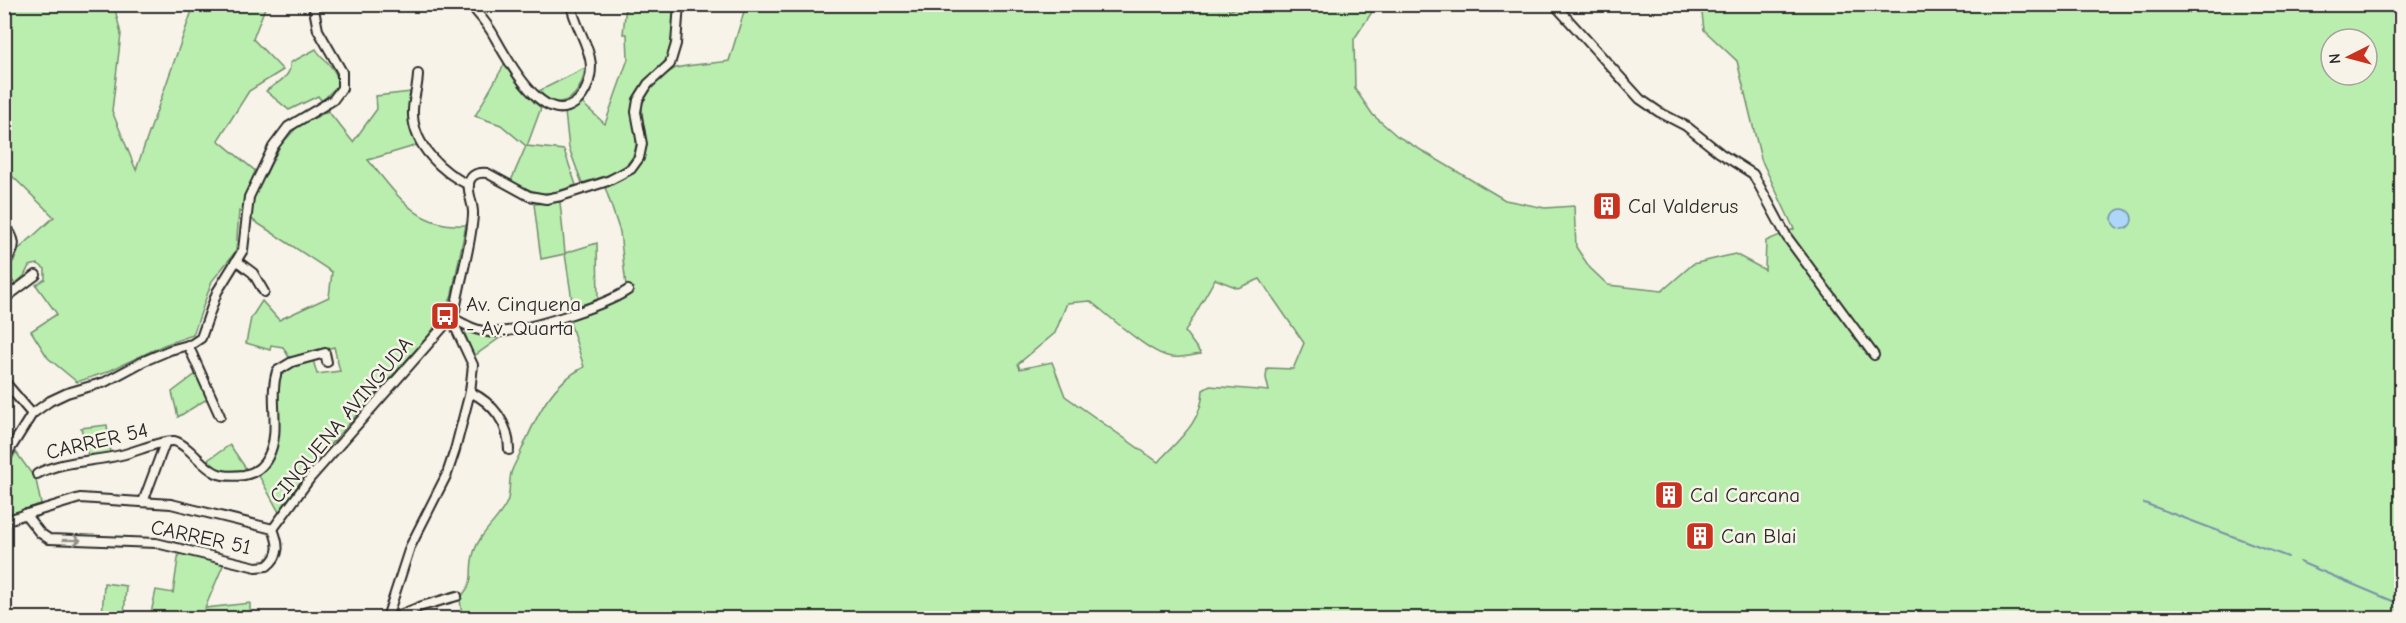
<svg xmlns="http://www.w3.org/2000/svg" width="2406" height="623" viewBox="0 0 2406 623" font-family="'Comic Neue',sans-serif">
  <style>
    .green { fill: #baeeaf; stroke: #728c6d; stroke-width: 1.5; fill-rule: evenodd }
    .water { fill: #add6f8; stroke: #7992a6; stroke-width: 1.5 }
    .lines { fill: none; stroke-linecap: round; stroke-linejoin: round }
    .stream { stroke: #7992a6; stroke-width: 2 }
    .street-casing { stroke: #2b2b2b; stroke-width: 12 }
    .street { stroke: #f7f3e8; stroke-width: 8 }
    .oneway { stroke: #918f8a }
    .labels { text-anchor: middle; stroke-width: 5; stroke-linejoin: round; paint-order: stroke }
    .poi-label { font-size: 21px; fill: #2b2b2b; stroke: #f7f3e8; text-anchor: start }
    .street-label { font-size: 21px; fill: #2b2b2b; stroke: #f7f3e8 }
  </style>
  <rect width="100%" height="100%" fill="#f7f3e8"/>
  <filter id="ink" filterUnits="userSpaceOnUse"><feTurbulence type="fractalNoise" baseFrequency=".0167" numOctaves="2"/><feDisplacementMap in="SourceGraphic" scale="12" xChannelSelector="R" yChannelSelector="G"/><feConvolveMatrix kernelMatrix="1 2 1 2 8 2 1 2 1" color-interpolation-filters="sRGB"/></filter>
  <g filter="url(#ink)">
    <g class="green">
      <path d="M 1227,4 L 1229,11 L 1244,4 L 1387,5 L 1372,12 L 1354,39 L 1355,89 L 1373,115 L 1397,136 L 1505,200 L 1545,208 L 1574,206 L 1576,247 L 1590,268 L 1608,285 L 1662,291 L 1693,264 L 1735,254 L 1765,270 L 1766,241 L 1794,229 L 1761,159 L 1737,61 L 1704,30 L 1701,5 L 2401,5 L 2401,618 L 462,618 L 460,598 C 478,578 467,574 474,552 C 480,532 499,520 507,502 C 511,492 508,480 512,470 C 515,463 519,456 522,449 C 537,416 550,384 584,367 L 569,319 C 591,313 614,307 631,291 L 626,286 L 620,232 L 605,187 C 632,177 650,166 645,134 C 644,123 640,113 643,102 C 646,89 665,74 674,69 C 680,65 719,63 729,61 L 746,5 ZM 2331,39 L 2367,39 L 2367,75 L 2331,75 ZM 1215,279 L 1238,288 L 1260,279 L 1304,343 L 1293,369 L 1267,368 L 1266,378 L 1269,391 L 1210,386 L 1203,390 C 1202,422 1179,439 1158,462 L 1065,396 L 1052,362 L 1020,369 L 1018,364 L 1055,333 L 1067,303 L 1090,301 C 1109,315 1151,356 1173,357 C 1182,358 1192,355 1201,354 L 1185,332 Z"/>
      <path d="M 5,5 L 114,5 L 121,34 L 112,111 L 136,170 L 194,5 L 266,5 L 253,39 L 283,70 L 249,91 L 218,140 L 264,178 L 280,146 L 297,127 L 328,111 L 353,142 L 377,109 L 376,96 L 411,92 L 410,118 L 418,145 L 368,160 C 398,195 415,228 466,225 L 452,294 L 446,311 L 429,335 L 317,459 L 279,512 L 258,474 C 290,446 273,412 279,377 L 287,368 L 313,360 L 317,374 L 340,371 L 334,347 L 290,359 L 283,347 L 271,345 L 270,350 L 246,343 L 251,318 L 262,301 L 279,320 L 329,297 L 332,272 L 239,211 L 236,251 L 212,281 L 193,335 L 164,345 L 107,372 L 77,382 L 48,358 L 31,331 L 57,314 L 36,285 L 45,279 L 45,269 L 38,264 L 29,266 L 24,276 L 15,284 L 5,271 L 5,267 L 14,261 L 19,249 L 54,217 L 5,169 Z"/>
      <path d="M 626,5 L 674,5 C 672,24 674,51 661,67 C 651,78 640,83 634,98 C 630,108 633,119 635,129 C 643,169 612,174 582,183 L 569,148 L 565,112 L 573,110 L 582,103 L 605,124 L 628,59 L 627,34 L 623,34 Z"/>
      <path d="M 316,49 C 322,60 338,67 338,85 L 324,99 L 321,100 L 318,96 L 289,110 L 266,91 C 276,83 292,77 290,63 Z"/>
      <path d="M 504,65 L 535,103 L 541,108 L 527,146 L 564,150 L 576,185 C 546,196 540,197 511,181 L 526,146 L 501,125 L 475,116 Z"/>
      <path d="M 585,68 C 582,95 562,115 539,91 Z"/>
      <polygon points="560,202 565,253 597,243 598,300 573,307 565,254 541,259 534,204"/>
      <polygon points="468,331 489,338 501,337 474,356 465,334"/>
      <polygon points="196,374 207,399 178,417 172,392"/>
      <polygon points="107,425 110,453 88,456 81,428"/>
      <polygon points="230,445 247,470 218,471 206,461"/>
      <polygon points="16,452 36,480 41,504 5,516 5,471"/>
      <polygon points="179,552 224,563 205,608 250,603 250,618 150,618 156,590 173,593"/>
      <polygon points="104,583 126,586 124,618 102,618"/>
    </g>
    <circle class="water" cx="2122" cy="219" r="10"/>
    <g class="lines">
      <g class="stream">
        <polyline points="2144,503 2288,557"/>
        <polyline points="2300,562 2402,605"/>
      </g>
      <g class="street-casing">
        <g id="street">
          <path d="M 470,4 C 478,14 487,23 493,34 C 505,55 542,128 575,103 C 586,95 591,79 591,66 C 590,45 574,25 571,4"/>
          <polyline points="1554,4 1640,99 1659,112 1686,126 1720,153 1753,174 1787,237 1874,355"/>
          <path d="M 418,74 C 418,88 412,101 413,115 C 414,146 443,173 469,185"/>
          <path d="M 4,224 C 15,238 19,248 4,261"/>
          <polyline points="237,261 253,273 264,292"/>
          <polyline points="4,299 36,275"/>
          <path d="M 453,318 C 465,325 478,332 492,332 C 521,333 604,306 628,290"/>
          <polyline points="188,345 220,416"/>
          <polyline points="4,381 32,414"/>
          <path d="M 470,392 C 493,403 509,423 509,450"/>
          <polyline points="4,459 32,414 50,401 67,393 105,382 144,361 170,350 192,344 201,338 217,292 243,250 249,197 273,147 288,127 333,100 342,88 342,72 318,30 313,4"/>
          <path d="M 37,474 C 63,460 93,462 121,455 C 135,452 162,440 174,441 C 180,442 185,447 190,451 C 210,470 215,479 244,475 C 255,473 263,467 268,457 C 282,430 268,399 277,371 L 292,362 L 325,353 L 327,362"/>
          <polyline points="143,502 165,443"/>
          <path d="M 25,514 L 40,533 L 49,539 L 156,543 L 256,567 L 267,566 C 281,555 279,544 273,529"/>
          <polyline points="4,521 80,498 171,504 273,529"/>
          <path d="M 273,529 L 311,477 L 451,318 L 455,311 C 460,279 471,247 473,215 C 474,205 467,193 469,183 C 471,174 479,172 487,173 L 529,196 L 546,199 L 561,196 L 608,181 L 631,169 L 639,158 L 642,144 L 636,112 L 638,100 L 648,84 L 670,64 L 676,44 L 679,4"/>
          <polyline points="387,618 410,547 447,474 455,450 470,392 473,365 451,318"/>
          <polyline points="392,618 422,606 457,596"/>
        </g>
      </g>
      <use href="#street" class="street"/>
    </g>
    <defs><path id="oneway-shaft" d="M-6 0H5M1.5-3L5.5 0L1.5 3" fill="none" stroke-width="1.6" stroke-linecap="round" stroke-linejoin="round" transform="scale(1.5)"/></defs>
    <use class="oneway" href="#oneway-shaft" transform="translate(72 540) rotate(1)"/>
  </g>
  <defs>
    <g id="building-square" transform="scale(1.5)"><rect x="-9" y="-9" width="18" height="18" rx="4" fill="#c8321e" stroke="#f7f3e8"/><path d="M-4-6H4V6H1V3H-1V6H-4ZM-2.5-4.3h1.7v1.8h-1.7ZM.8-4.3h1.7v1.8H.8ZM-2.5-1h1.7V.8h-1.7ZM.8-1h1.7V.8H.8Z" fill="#fff"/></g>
    <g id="bus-square" transform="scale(1.5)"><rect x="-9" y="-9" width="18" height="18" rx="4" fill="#c8321e" stroke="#f7f3e8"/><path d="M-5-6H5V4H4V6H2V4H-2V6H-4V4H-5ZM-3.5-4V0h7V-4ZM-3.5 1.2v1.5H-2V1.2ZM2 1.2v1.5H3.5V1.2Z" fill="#fff"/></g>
  </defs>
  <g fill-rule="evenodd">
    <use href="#building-square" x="1607" y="206"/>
    <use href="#bus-square" x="445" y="316"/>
    <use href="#building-square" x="1669" y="495"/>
    <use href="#building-square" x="1700" y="536"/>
  </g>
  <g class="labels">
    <g class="poi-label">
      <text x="1628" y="213">Cal Valderus</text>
      <text x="466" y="311">Av. Cinquena<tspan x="466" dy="24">- Av. Quarta</tspan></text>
      <text x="1690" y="502">Cal Carcana</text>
      <text x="1721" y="543">Can Blai</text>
    </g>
    <g class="street-label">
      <text transform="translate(341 420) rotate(-50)" y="7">CINQUENA AVINGUDA</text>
      <text transform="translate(97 441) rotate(-13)" y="7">CARRER 54</text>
      <text transform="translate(201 537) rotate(12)" y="7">CARRER 51</text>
    </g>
  </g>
  <rect width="2406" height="623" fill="none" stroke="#f7f3e8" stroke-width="24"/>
  <rect x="12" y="12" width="2382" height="599" fill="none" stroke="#2b2b2b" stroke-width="2" filter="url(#ink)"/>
  <g transform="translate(2349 57) rotate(264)"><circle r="28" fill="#f7f3e8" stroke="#a5a39c" stroke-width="1.5"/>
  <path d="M0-4.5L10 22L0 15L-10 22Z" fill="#c8321e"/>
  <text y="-9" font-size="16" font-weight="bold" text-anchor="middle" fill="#2b2b2b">N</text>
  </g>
</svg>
